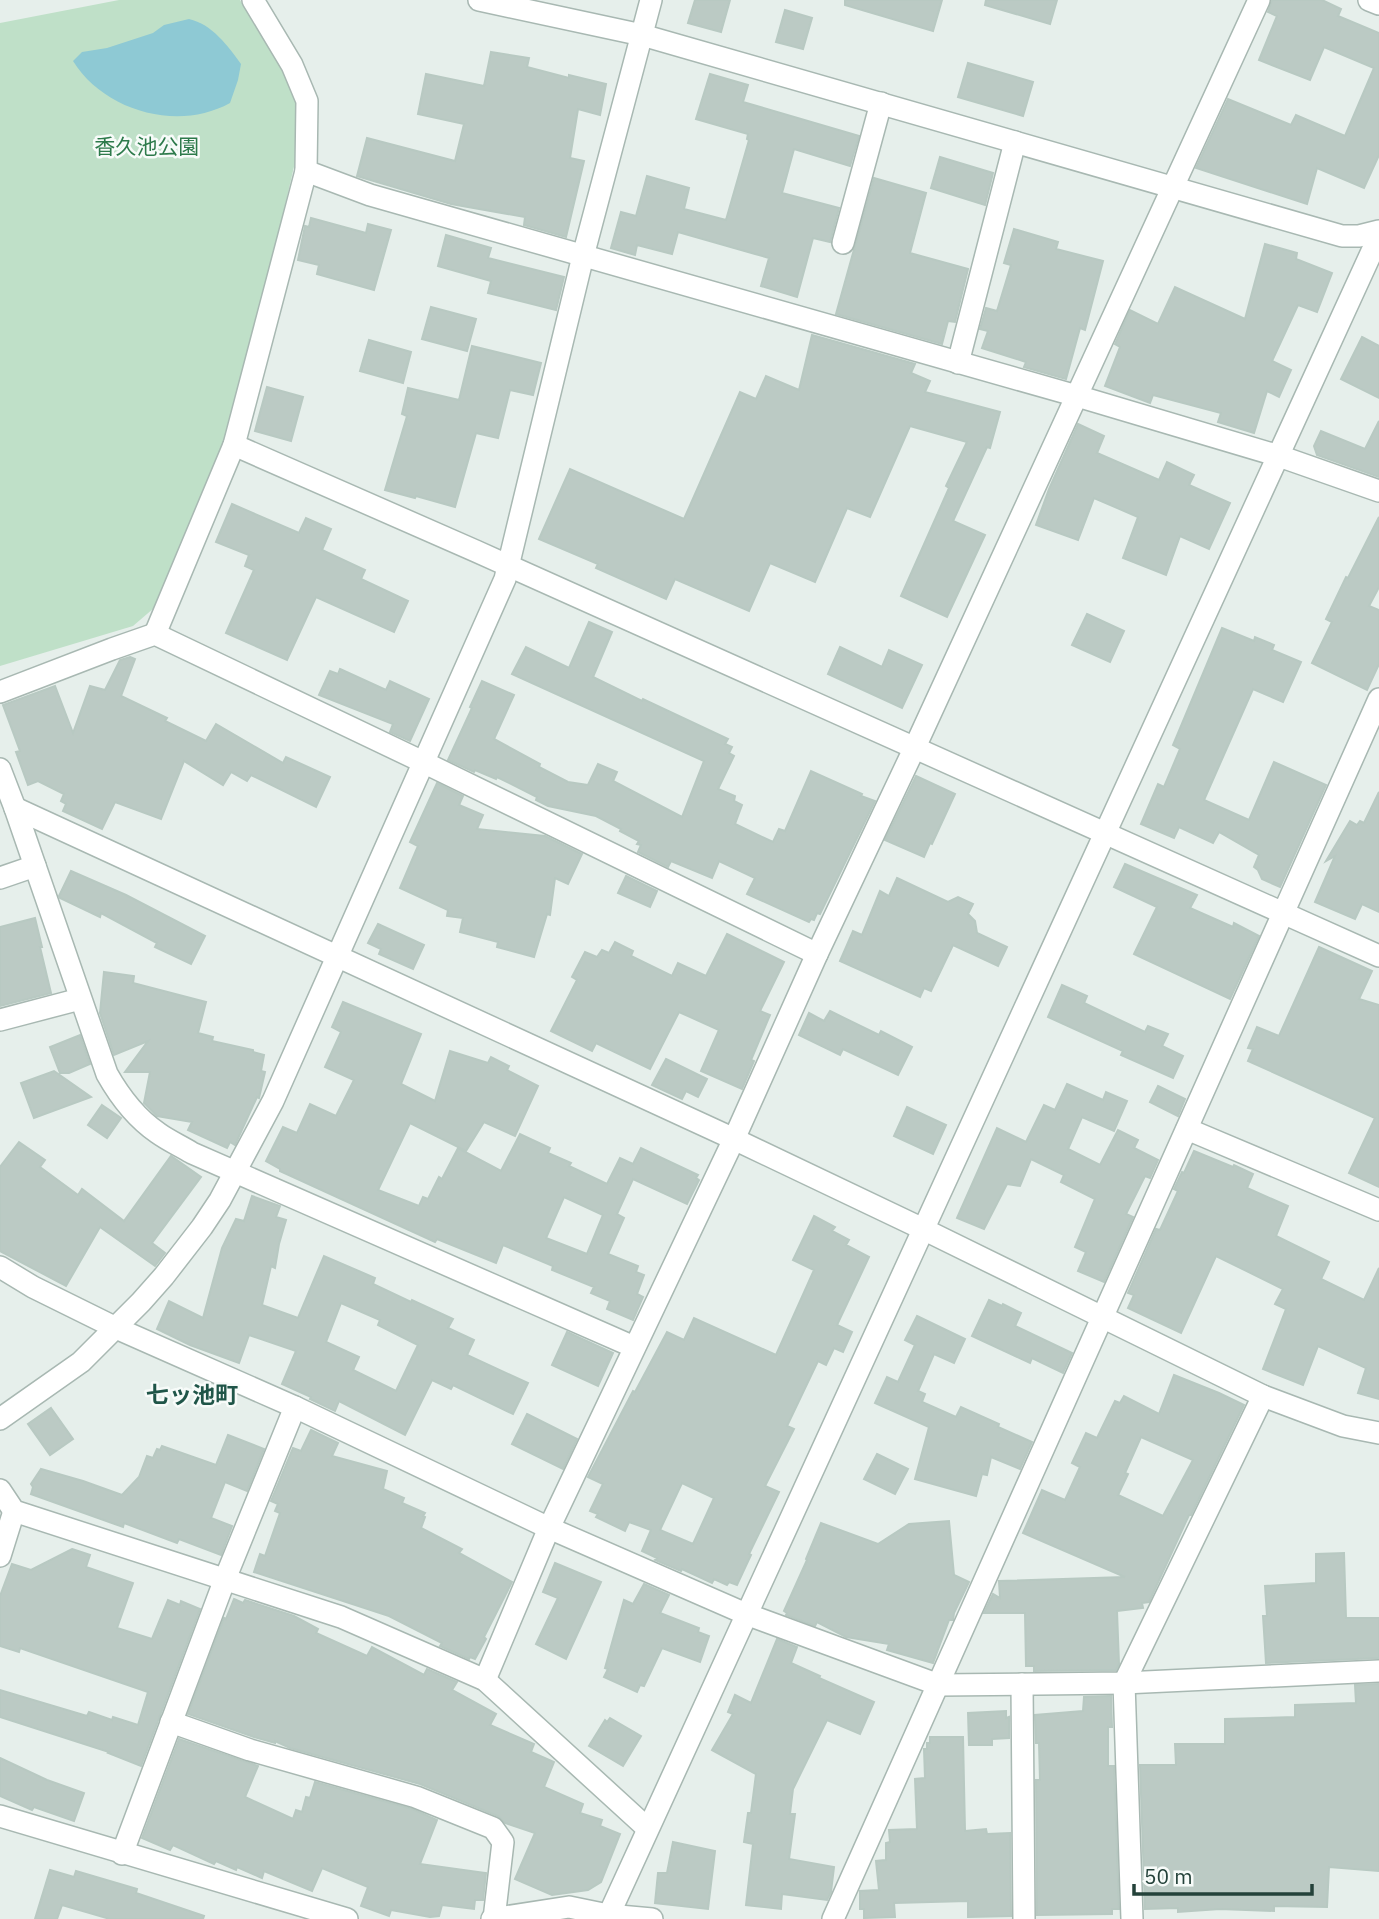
<svg xmlns="http://www.w3.org/2000/svg" width="1379" height="1919" viewBox="0 0 1379 1919" font-family="'IBM Plex Sans','Noto Sans JP',sans-serif">
  <style>
    .green { fill: #bfe0c8 }
    .water { fill: #8ec9d4 }
    .building { fill: #bbcac4; stroke: #b8c9c2; stroke-width: 2; fill-rule: evenodd }
    .lines { fill: none; stroke-linecap: round; stroke-linejoin: round }
    .minor-casing { stroke: #a8b8b2; stroke-width: 24 }
    .tertiary-casing { stroke: #a8b8b2; stroke-width: 24 }
    .minor { stroke: #fff; stroke-width: 21 }
    .tertiary { stroke: #fff; stroke-width: 21 }
    .labels { text-anchor: middle; stroke-width: 5; stroke-linejoin: round; paint-order: stroke }
    .park-label { font-size: 21px; fill: #2d7a4b; stroke: #f7fbf9 }
    .neighbourhood-label { font-size: 23px; font-weight: bold; fill: #1f5548; stroke: #f7fbf9 }
  </style>
  <rect width="100%" height="100%" fill="#e6efeb"/>
  <polygon class="green" points="119,0 240,0 291,81 302,132 235,422 161,602 133,626 0,666 0,23"/>
  <path class="water" d="M 189,19 C 212,24 228,46 241,64 L 238,80 L 230,103 C 178,132 104,111 73,61 L 82,52 L 107,48 L 153,33 L 164,25 Z"/>
  <g class="building">
    <polygon points="695,0 730,0 721,32 688,23"/>
    <polygon points="845,0 942,0 933,31 845,5"/>
    <polygon points="986,0 1057,0 1050,24 985,5"/>
    <polygon points="1272,0 1322,0 1341,9 1338,16 1379,33 1379,155 1364,188 1317,168 1307,204 1196,168 1228,99 1291,125 1296,115 1345,136 1374,68 1324,47 1310,80 1259,60 1277,16 1268,12"/>
    <polygon points="785,10 812,18 803,49 776,42"/>
    <polygon points="491,52 529,58 527,67 569,78 569,75 606,84 600,115 578,109 570,158 584,161 566,237 524,225 525,217 451,204 357,176 367,138 455,161 464,124 418,114 426,74 484,86"/>
    <polygon points="968,63 1033,82 1023,116 958,97"/>
    <polygon points="710,74 748,85 743,102 859,136 850,166 794,149 782,193 839,208 830,242 813,238 797,297 761,286 769,258 678,232 672,254 637,245 635,255 611,248 621,212 636,216 647,176 689,188 684,209 726,220 749,140 747,139 748,134 696,119"/>
    <polygon points="940,157 993,173 985,205 931,188"/>
    <polygon points="874,178 926,193 910,253 968,269 955,322 948,321 942,344 836,314"/>
    <polygon points="311,218 366,233 368,224 391,230 374,290 317,274 319,265 298,260 305,226 309,227"/>
    <polygon points="1014,229 1058,242 1056,249 1103,261 1085,330 1080,328 1066,379 1024,367 1026,362 982,348 988,331 980,329 986,308 997,311 1011,265 1004,263"/>
    <polygon points="446,235 491,248 488,258 564,277 556,310 488,293 491,281 438,266"/>
    <polygon points="1265,244 1297,253 1296,259 1332,273 1317,312 1298,305 1272,361 1291,370 1279,397 1267,391 1254,433 1218,422 1221,413 1153,395 1150,403 1105,386 1120,347 1115,344 1130,310 1158,324 1175,287 1245,319"/>
    <polygon points="431,307 476,319 467,351 422,339"/>
    <polygon points="812,335 915,364 911,373 930,381 925,392 1000,412 990,448 987,447 953,521 985,535 947,617 901,596 949,488 946,486 967,442 910,426 870,517 847,508 815,582 770,563 749,611 675,579 666,599 596,568 598,564 539,539 570,469 684,519 740,392 756,399 766,376 799,390"/>
    <polygon points="1362,337 1379,346 1379,398 1341,379"/>
    <polygon points="369,340 411,352 403,383 360,371"/>
    <polygon points="472,346 541,363 533,395 510,390 498,438 476,433 455,507 416,496 415,498 385,490 407,416 402,414 408,388 459,400"/>
    <polygon points="267,387 303,397 291,441 255,431"/>
    <polygon points="1379,421 1379,477 1317,455 1314,446 1321,431 1365,449"/>
    <polygon points="1078,424 1104,436 1097,453 1159,480 1167,462 1194,475 1189,485 1230,503 1209,549 1180,536 1166,575 1123,558 1138,517 1094,498 1078,540 1036,525 1049,489"/>
    <polygon points="232,504 299,533 306,518 331,529 322,550 365,570 361,579 408,601 394,632 316,597 287,660 226,633 254,570 245,566 249,555 216,542"/>
    <polygon points="1379,517 1379,587 1369,606 1379,610 1379,664 1367,690 1312,663 1332,622 1326,619 1346,577 1348,578"/>
    <polygon points="1087,614 1124,631 1110,662 1072,645"/>
    <polygon points="589,622 612,632 593,677 642,701 643,699 728,739 725,744 732,747 729,753 734,756 718,789 735,796 734,801 742,805 735,824 773,842 779,829 785,831 811,771 862,794 861,796 875,801 820,914 817,913 814,920 811,919 809,922 747,894 755,878 719,861 712,878 671,861 668,867 638,852 641,845 637,844 639,841 620,831 621,829 596,816 548,806 536,800 537,797 497,777 496,779 475,770 474,772 448,760 472,708 470,707 482,681 514,695 494,739 540,764 539,767 568,782 588,785 598,764 617,772 613,781 682,817 704,761 512,674 526,647 569,668"/>
    <polygon points="1222,628 1254,641 1255,637 1274,645 1272,650 1301,662 1283,702 1253,689 1204,800 1249,820 1274,762 1326,785 1280,887 1262,879 1258,870 1254,867 1259,855 1219,832 1213,843 1179,827 1174,838 1141,824 1158,784 1164,787 1180,749 1173,745"/>
    <polygon points="840,647 882,667 889,650 922,665 902,708 828,674"/>
    <polygon points="130,657 135,659 121,696 167,718 165,721 206,741 216,724 283,763 286,757 330,777 316,807 251,775 247,781 231,772 223,785 184,761 161,819 115,802 102,829 63,811 66,804 61,801 64,794 38,781 28,785 16,752 20,751 3,705 55,686 73,733 90,686 105,690 120,660"/>
    <polygon points="340,669 386,690 390,681 429,699 410,741 390,732 393,724 319,695 330,671 338,674"/>
    <polygon points="916,776 955,794 932,844 930,843 924,857 885,840"/>
    <polygon points="437,783 463,796 459,805 483,815 477,829 545,836 582,854 568,884 555,878 550,915 547,914 534,957 497,947 498,942 460,932 463,918 447,916 448,910 400,888 418,846 410,842"/>
    <polygon points="1379,792 1379,912 1362,904 1355,919 1315,902 1335,856 1326,861 1350,821 1357,825 1360,821 1364,823"/>
    <polygon points="1125,864 1197,895 1190,908 1233,927 1234,923 1259,936 1230,999 1134,954 1157,907 1114,887"/>
    <polygon points="71,871 126,895 205,936 191,964 155,947 157,943 101,913 100,917 60,898 59,896"/>
    <polygon points="626,876 657,891 650,907 618,893"/>
    <polygon points="897,878 948,902 958,897 973,904 968,914 975,921 977,933 1007,947 998,966 953,945 931,991 924,988 920,997 840,961 853,931 862,935 880,891 889,896"/>
    <polygon points="35,918 42,947 40,947 51,993 0,1006 0,927"/>
    <polygon points="378,924 424,945 413,969 379,954 381,949 368,943"/>
    <polygon points="727,934 784,962 760,1011 770,1015 751,1060 754,1061 742,1089 701,1071 719,1030 679,1012 650,1069 596,1043 592,1051 551,1031 577,980 572,977 585,952 597,957 602,950 609,953 615,942 633,951 631,956 672,976 678,963 706,976"/>
    <polygon points="1319,947 1372,971 1359,999 1379,1005 1379,1187 1349,1173 1375,1118 1248,1061 1253,1049 1248,1048 1257,1027 1279,1036"/>
    <polygon points="104,972 134,976 133,983 206,1002 198,1033 213,1037 212,1041 253,1050 253,1052 264,1055 261,1071 265,1072 259,1098 257,1097 235,1145 230,1142 227,1148 188,1130 192,1122 157,1116 144,1103 150,1072 125,1072 148,1041 114,1055 100,1013"/>
    <polygon points="1062,985 1087,996 1084,1003 1145,1032 1148,1026 1168,1034 1162,1046 1183,1056 1173,1078 1121,1055 1123,1051 1048,1017"/>
    <path d="M 343,1002 L 421,1034 L 401,1084 L 435,1101 L 450,1051 L 488,1063 L 491,1057 L 509,1066 L 507,1070 L 538,1086 L 515,1136 L 484,1122 L 466,1151 L 410,1123 L 378,1190 L 419,1206 L 423,1197 L 428,1199 L 439,1177 L 442,1179 L 458,1148 L 501,1171 L 520,1134 L 550,1148 L 548,1153 L 571,1163 L 569,1166 L 607,1184 L 620,1158 L 633,1164 L 641,1148 L 698,1175 L 696,1178 L 699,1180 L 687,1204 L 633,1179 L 617,1214 L 624,1218 L 608,1254 L 638,1266 L 636,1272 L 644,1275 L 637,1294 L 643,1297 L 633,1320 L 607,1309 L 610,1301 L 591,1293 L 594,1287 L 552,1270 L 553,1266 L 503,1245 L 496,1263 L 437,1239 L 435,1242 L 280,1171 L 280,1169 L 266,1161 L 283,1127 L 297,1133 L 310,1104 L 336,1116 L 354,1080 L 325,1067 L 341,1032 L 332,1027 ZM 564,1197 L 603,1215 L 587,1254 L 546,1238 Z"/>
    <polygon points="830,1011 879,1035 881,1031 912,1047 898,1075 843,1049 840,1055 799,1035 809,1013 824,1021"/>
    <polygon points="80,1035 90,1064 69,1073 60,1073 50,1047"/>
    <polygon points="666,1059 707,1079 698,1097 686,1091 682,1099 652,1085"/>
    <polygon points="54,1071 91,1097 34,1118 21,1083"/>
    <polygon points="1067,1084 1103,1100 1106,1092 1127,1101 1114,1131 1082,1117 1068,1149 1100,1165 1118,1130 1138,1140 1134,1148 1158,1160 1150,1178 1145,1176 1126,1214 1133,1217 1104,1282 1078,1271 1086,1252 1075,1247 1095,1199 1061,1182 1064,1175 1031,1159 1020,1186 1007,1184 984,1229 957,1218 997,1128 1026,1142 1044,1105 1055,1110"/>
    <polygon points="1158,1086 1185,1099 1178,1116 1150,1102"/>
    <polygon points="102,1105 121,1118 107,1138 88,1125"/>
    <polygon points="907,1107 946,1125 933,1154 894,1136"/>
    <polygon points="19,1142 45,1160 40,1167 78,1195 82,1189 124,1221 171,1156 201,1177 152,1243 165,1253 155,1266 100,1227 66,1286 0,1251 0,1167"/>
    <polygon points="1194,1151 1233,1167 1234,1165 1253,1174 1247,1188 1288,1206 1276,1236 1329,1262 1321,1279 1364,1300 1379,1268 1379,1399 1358,1393 1366,1368 1318,1346 1303,1385 1263,1369 1286,1309 1275,1304 1283,1289 1216,1256 1181,1333 1128,1308 1134,1295 1128,1293 1156,1229 1160,1230 1178,1191 1174,1189 1182,1172 1184,1173"/>
    <path d="M 252,1196 L 280,1206 L 276,1217 L 286,1220 L 279,1244 L 275,1268 L 271,1266 L 262,1305 L 298,1318 L 324,1256 L 375,1278 L 373,1284 L 411,1302 L 412,1300 L 453,1319 L 448,1328 L 474,1340 L 467,1355 L 528,1383 L 513,1414 L 453,1385 L 451,1389 L 432,1380 L 405,1435 L 339,1401 L 335,1411 L 310,1399 L 311,1397 L 282,1384 L 296,1351 L 249,1335 L 239,1363 L 190,1345 L 157,1329 L 169,1301 L 203,1318 L 222,1248 L 236,1219 L 244,1221 ZM 341,1303 L 380,1320 L 378,1325 L 418,1345 L 396,1391 L 353,1370 L 359,1357 L 326,1342 Z"/>
    <path d="M 814,1216 L 835,1227 L 832,1231 L 849,1240 L 846,1245 L 869,1257 L 837,1325 L 852,1332 L 843,1352 L 834,1348 L 826,1365 L 818,1361 L 787,1426 L 794,1429 L 765,1486 L 779,1492 L 749,1554 L 751,1555 L 737,1585 L 729,1582 L 727,1585 L 714,1579 L 712,1583 L 682,1569 L 681,1571 L 655,1560 L 657,1558 L 642,1551 L 651,1530 L 629,1522 L 625,1531 L 596,1517 L 598,1514 L 590,1511 L 603,1484 L 588,1477 L 633,1391 L 635,1392 L 667,1332 L 684,1340 L 694,1318 L 776,1355 L 814,1270 L 793,1260 ZM 682,1483 L 714,1498 L 693,1544 L 660,1530 Z"/>
    <polygon points="989,1300 1002,1306 1003,1304 1021,1313 1015,1326 1072,1353 1063,1373 1032,1358 1030,1363 972,1336"/>
    <polygon points="917,1316 965,1339 954,1363 934,1354 918,1391 925,1394 922,1402 956,1417 961,1407 999,1424 998,1427 1032,1442 1020,1469 991,1457 987,1475 982,1474 976,1496 915,1479 929,1427 875,1403 887,1377 898,1382 915,1345 905,1340"/>
    <polygon points="567,1332 613,1353 598,1386 552,1365"/>
    <path d="M 1174,1375 L 1219,1393 L 1244,1405 L 1191,1515 L 1189,1515 L 1149,1602 L 1142,1603 L 1143,1608 L 1117,1611 L 1119,1664 L 1116,1670 L 1034,1671 L 1034,1666 L 1026,1666 L 1025,1613 L 984,1613 L 993,1594 L 1000,1598 L 999,1581 L 1125,1577 L 1023,1533 L 1042,1490 L 1065,1500 L 1080,1467 L 1072,1463 L 1086,1433 L 1097,1438 L 1115,1401 L 1120,1403 L 1124,1396 L 1159,1414 ZM 1141,1437 L 1193,1460 L 1163,1516 L 1118,1495 L 1128,1474 L 1125,1473 Z"/>
    <polygon points="51,1408 73,1439 50,1455 28,1424"/>
    <polygon points="527,1414 577,1439 563,1469 512,1444"/>
    <polygon points="311,1430 338,1443 332,1456 387,1471 383,1489 404,1498 402,1503 425,1513 423,1516 425,1517 421,1528 462,1549 459,1553 512,1582 484,1637 486,1639 475,1659 470,1657 469,1659 440,1646 442,1643 389,1616 254,1572 260,1554 265,1556 280,1513 275,1511 278,1504 271,1501 293,1448 301,1451"/>
    <polygon points="228,1435 264,1449 247,1491 225,1482 211,1518 232,1526 221,1555 179,1539 177,1543 124,1523 123,1527 31,1494 33,1487 31,1484 41,1469 83,1481 122,1495 139,1477 147,1456 153,1458 157,1449 160,1450 162,1446 216,1465"/>
    <polygon points="877,1454 908,1469 895,1494 864,1479"/>
    <polygon points="949,1521 954,1575 969,1582 954,1613 953,1620 949,1620 933,1663 887,1650 889,1644 846,1637 817,1622 815,1626 786,1615 787,1613 784,1611 807,1560 806,1559 821,1523 878,1544 909,1524"/>
    <polygon points="72,1549 90,1555 86,1567 133,1583 117,1628 152,1639 168,1600 180,1605 181,1601 200,1609 141,1766 108,1753 109,1752 0,1717 0,1690 87,1716 89,1712 112,1720 113,1717 138,1725 148,1692 20,1648 19,1652 0,1646 0,1596 12,1564 31,1570"/>
    <polygon points="1344,1553 1346,1618 1379,1618 1379,1658 1266,1663 1263,1616 1267,1616 1265,1586 1316,1583 1316,1554"/>
    <polygon points="555,1563 601,1582 566,1659 536,1644 558,1598 543,1592"/>
    <polygon points="644,1584 669,1595 660,1613 699,1628 698,1632 709,1636 700,1662 662,1648 644,1686 640,1685 637,1692 604,1677 608,1669 605,1668 624,1600 633,1604"/>
    <polygon points="234,1599 243,1603 245,1600 294,1616 318,1629 316,1633 367,1656 372,1647 424,1675 427,1669 457,1682 452,1690 496,1714 490,1725 534,1744 531,1752 554,1762 544,1787 583,1804 580,1813 602,1820 600,1826 620,1834 601,1882 588,1890 552,1895 515,1879 535,1833 505,1823 498,1816 420,1784 290,1748 275,1741 275,1743 254,1737 188,1714 224,1618 226,1619"/>
    <polygon points="777,1639 797,1647 791,1663 820,1676 819,1678 874,1702 860,1734 827,1720 793,1789 790,1814 795,1814 789,1859 834,1867 831,1892 827,1900 782,1894 781,1909 746,1905 753,1844 744,1842 748,1813 751,1813 756,1774 712,1750 733,1714 728,1712 735,1695 751,1703"/>
    <polygon points="1379,1684 1379,1871 1329,1867 1327,1907 1274,1906 1274,1911 1220,1909 1178,1912 1178,1908 1145,1909 1140,1765 1176,1765 1175,1744 1225,1744 1225,1719 1295,1717 1295,1705 1356,1703 1355,1685"/>
    <polygon points="1111,1696 1112,1727 1108,1727 1108,1766 1114,1766 1119,1909 1112,1909 1112,1914 1037,1915 1036,1780 1040,1780 1039,1743 1036,1743 1035,1715 1083,1711 1084,1697"/>
    <polygon points="1006,1711 1006,1718 1009,1717 1009,1738 992,1739 992,1745 969,1745 968,1713"/>
    <polygon points="610,1718 641,1736 623,1766 589,1746 605,1720 607,1722"/>
    <polygon points="930,1737 963,1737 965,1831 986,1829 987,1834 1010,1833 1011,1916 968,1917 968,1901 894,1903 895,1917 864,1918 864,1909 860,1909 860,1891 879,1890 876,1861 886,1860 886,1843 890,1842 889,1830 917,1829 915,1779 925,1778 924,1749 927,1749 927,1743 930,1743"/>
    <polygon points="179,1739 258,1766 245,1797 293,1819 296,1810 302,1812 306,1797 310,1798 315,1782 412,1809 437,1820 420,1864 486,1873 483,1900 475,1900 474,1909 442,1905 439,1916 430,1917 391,1910 389,1916 361,1906 368,1887 322,1868 312,1891 264,1871 262,1878 237,1867 236,1870 216,1861 214,1864 173,1845 170,1850 142,1838"/>
    <polygon points="0,1758 47,1780 84,1793 74,1821 34,1807 32,1810 0,1796"/>
    <polygon points="673,1842 715,1851 708,1909 655,1903 658,1873 667,1873"/>
    <polygon points="50,1870 74,1877 76,1871 137,1889 136,1893 204,1916 203,1919 110,1919 62,1905 57,1919 35,1919"/>
  </g>
  <g class="lines">
    <g class="minor-casing">
      <g id="minor">
        <polyline points="1369,0 1379,4"/>
        <polyline points="306,171 370,195 1077,396 1279,456 1379,491"/>
        <polyline points="843,243 881,103"/>
        <polyline points="958,363 1015,142"/>
        <polyline points="155,634 234,445 306,171 307,101 292,65 253,0"/>
        <polyline points="0,692 112,649 155,634 423,762 817,954"/>
        <path d="M 0,769 L 15,808 L 107,1074 C 120,1097 136,1118 158,1133 C 169,1141 181,1146 192,1153 L 634,1347"/>
        <polyline points="15,808 734,1139 923,1229 1263,1396 1343,1426 1379,1433"/>
        <polyline points="0,878 35,866"/>
        <polyline points="0,1020 80,999"/>
        <polyline points="1187,1129 1379,1210"/>
        <polyline points="0,1267 33,1287 116,1328 295,1407 549,1528 746,1614 939,1685 1124,1683 1379,1671"/>
        <polyline points="0,1419 81,1362 141,1302 164,1276 202,1227 220,1200 273,1101 505,579 583,256 651,0"/>
        <polyline points="0,1490 14,1511 341,1617 485,1680 647,1828"/>
        <polyline points="0,1556 14,1511"/>
        <polyline points="485,1680 549,1528 734,1139 817,954 915,747 1259,0"/>
        <polyline points="1022,1684 1024,1919"/>
        <polyline points="171,1722 250,1750 416,1797 493,1828 503,1842 494,1919"/>
        <polyline points="0,1816 347,1919"/>
        <polyline points="122,1854 225,1579 295,1407"/>
        <polyline points="492,1919 569,1907 608,1915 652,1919"/>
        <polyline points="833,1919 1379,699"/>
        <polyline points="1132,1919 1124,1683 1263,1396"/>
      </g>
    </g>
    <g class="tertiary-casing">
      <g id="tertiary">
        <polyline points="479,0 642,35 1342,236 1359,236 1379,231"/>
        <path d="M 234,445 C 617,612 998,783 1379,956"/>
        <polyline points="607,1919 1379,236"/>
      </g>
    </g>
    <use href="#minor" class="minor"/>
    <use href="#tertiary" class="tertiary"/>
  </g>
  <g class="labels">
    <g class="park-label">
      <text x="147" y="154">香久池公園</text>
    </g>
    <g class="neighbourhood-label">
      <text x="192" y="1403">七ッ池町</text>
    </g>
  </g>
  <path d="M1134 1884v10h178v-10" fill="none" stroke="#24423a" stroke-width="3.5"/>
  <text x="1144" y="1884" font-size="21" fill="#24423a" stroke="#f7fbf9" stroke-width="5" paint-order="stroke">50 m</text>
</svg>
